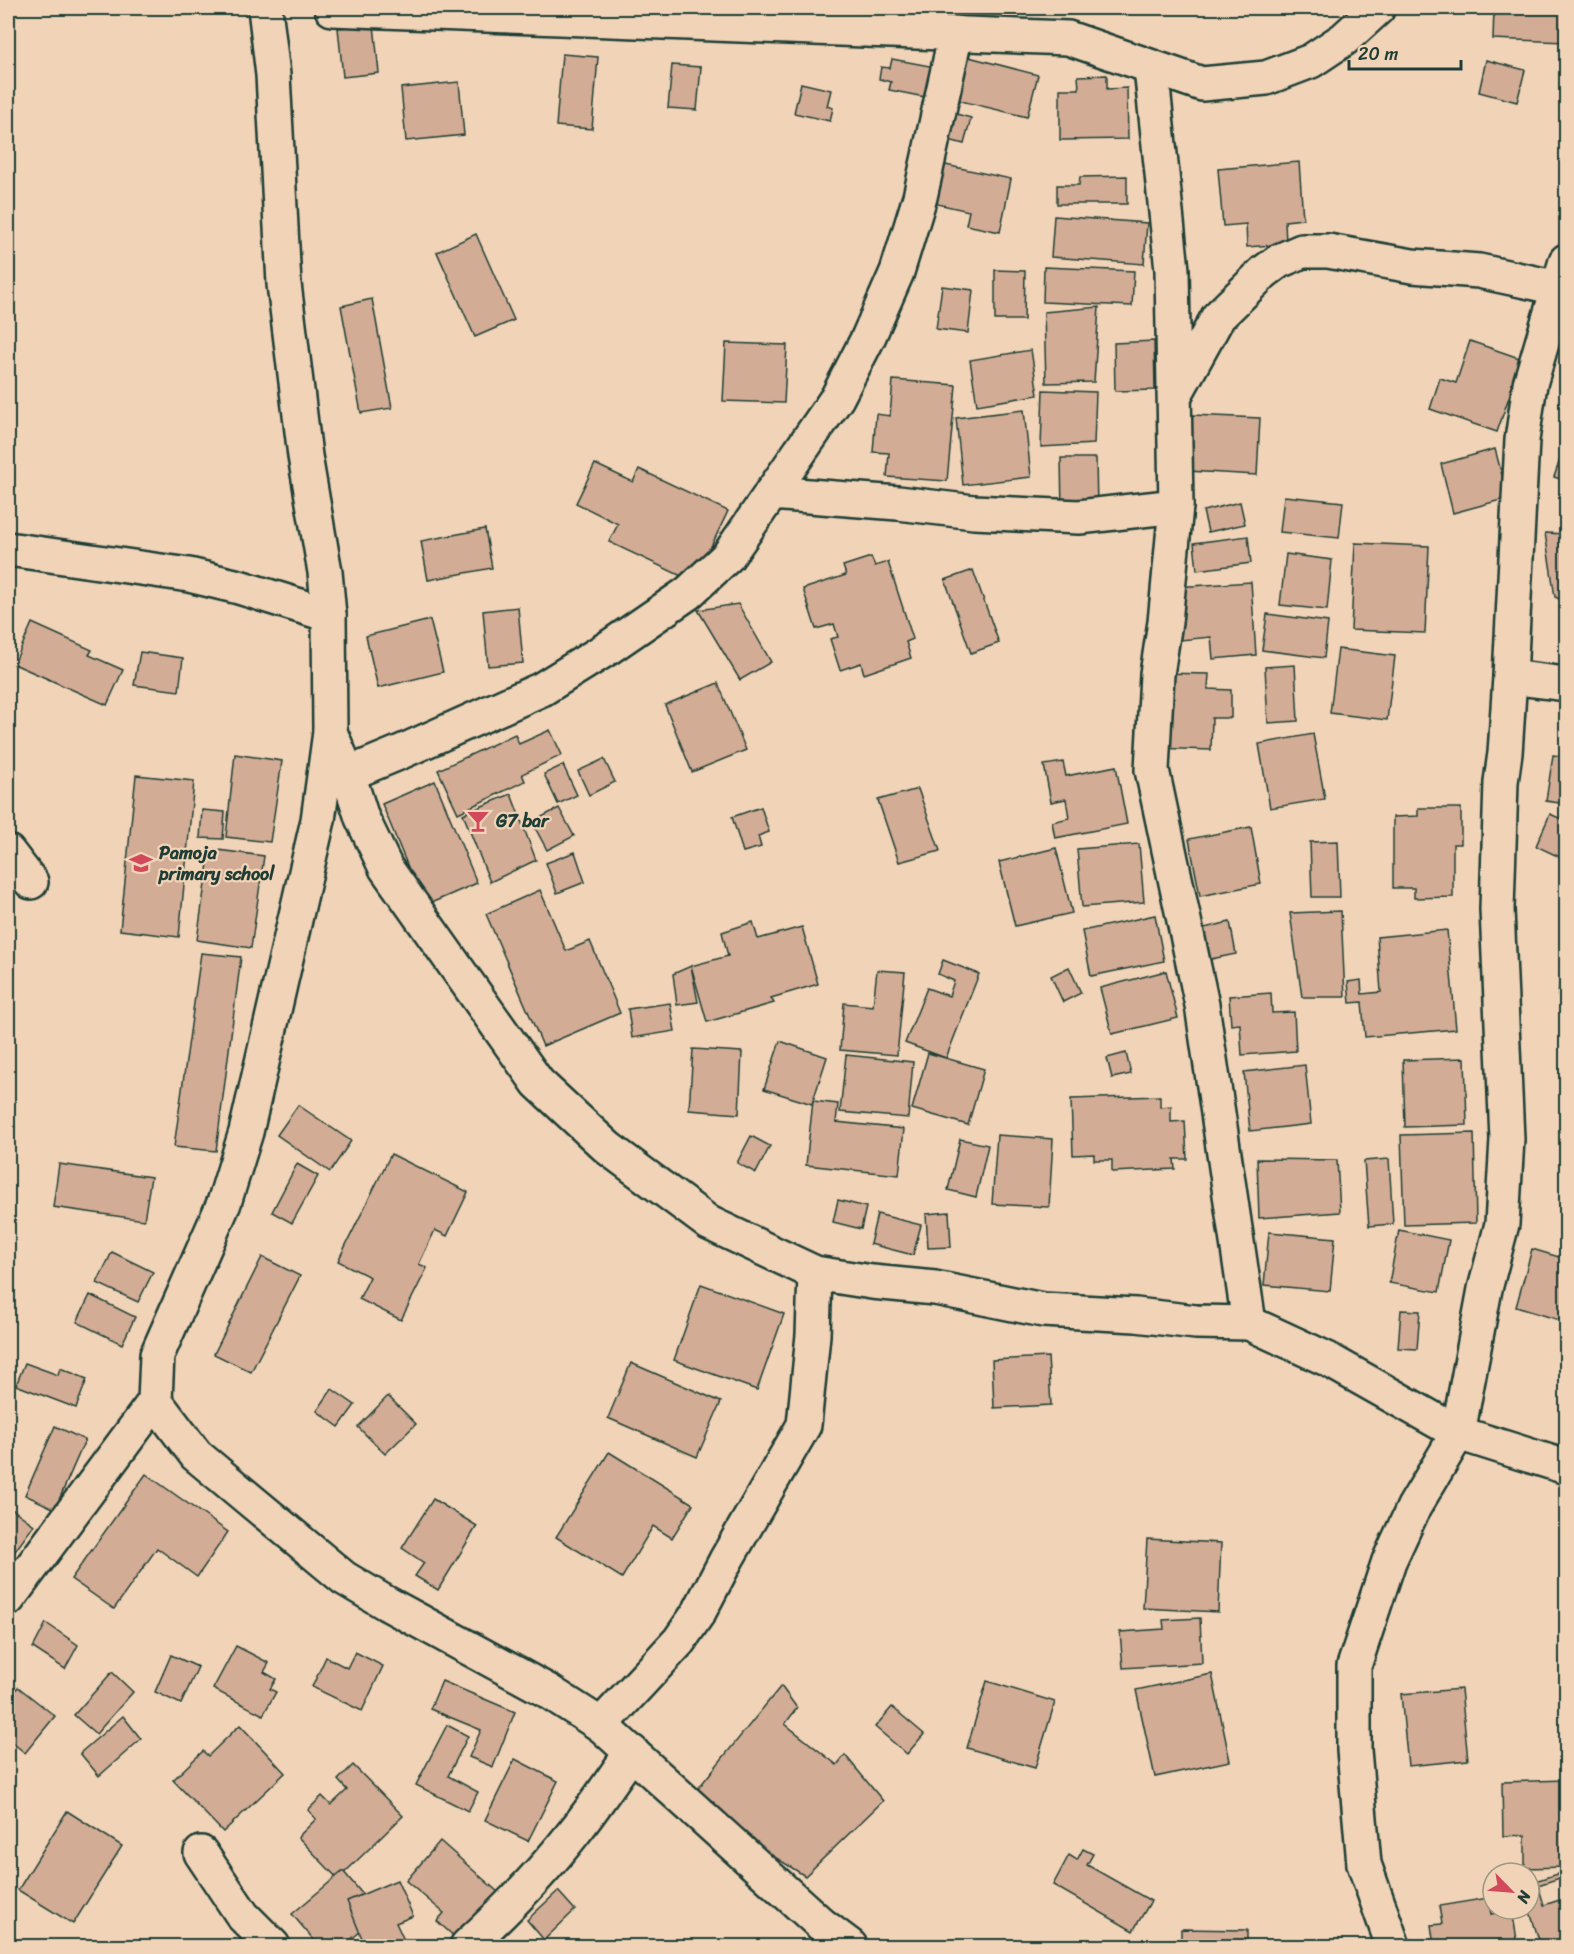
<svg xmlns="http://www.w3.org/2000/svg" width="1574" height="1954" viewBox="0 0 1574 1954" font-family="Sriracha,sans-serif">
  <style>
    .building { fill: #d3ac95; stroke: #1f3d34; stroke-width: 1.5 }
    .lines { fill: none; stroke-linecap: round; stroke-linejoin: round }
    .minor-casing { stroke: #1f3d34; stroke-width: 38 }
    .minor { stroke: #f1d4b8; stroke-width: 33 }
    .labels { text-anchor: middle; stroke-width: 4.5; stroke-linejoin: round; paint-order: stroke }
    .poi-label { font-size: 18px; font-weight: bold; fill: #1f3d34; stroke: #f1d4b8; text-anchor: start }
  </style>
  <rect width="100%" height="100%" fill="#f1d4b8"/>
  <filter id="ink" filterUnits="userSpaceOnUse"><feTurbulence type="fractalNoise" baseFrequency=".0167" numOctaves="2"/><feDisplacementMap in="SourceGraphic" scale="12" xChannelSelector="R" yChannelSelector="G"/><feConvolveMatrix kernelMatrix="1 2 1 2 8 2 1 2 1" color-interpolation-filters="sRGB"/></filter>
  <g filter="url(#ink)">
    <g class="building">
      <polygon points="1494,8 1566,8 1565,42 1493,39"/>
      <polygon points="374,25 379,73 343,77 338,28"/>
      <polygon points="562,54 598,57 592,129 556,126"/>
      <polygon points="969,57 1038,75 1027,117 957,100"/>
      <polygon points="892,59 946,69 940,100 889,90 891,82 879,79 881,67 890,68"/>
      <polygon points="1486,60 1525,70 1517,102 1479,92"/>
      <polygon points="672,65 701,67 697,110 668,108"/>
      <polygon points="1107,75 1107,89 1127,88 1128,139 1060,140 1060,89 1079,89 1078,76"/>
      <polygon points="459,82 464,135 406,141 401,88"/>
      <polygon points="801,83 831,90 827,106 833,108 830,121 794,113"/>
      <polygon points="953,113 971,118 964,144 945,139"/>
      <polygon points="1299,162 1303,219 1285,221 1286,244 1247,247 1246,224 1223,226 1218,169"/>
      <polygon points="941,164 1011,179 1000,232 966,225 969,211 933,203"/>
      <polygon points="1127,176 1127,204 1057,204 1057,185 1079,185 1080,177"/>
      <polygon points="1054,216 1147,223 1144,264 1051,257"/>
      <polygon points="476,234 514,320 475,337 437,252"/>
      <polygon points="1044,267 1134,271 1132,306 1043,302"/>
      <polygon points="995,270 1025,271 1024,320 995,320"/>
      <polygon points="942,286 973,290 968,333 936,329"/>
      <polygon points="372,299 392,408 361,413 341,306"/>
      <polygon points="1099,307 1094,382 1046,383 1044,312"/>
      <polygon points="1154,341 1155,390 1115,391 1114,343"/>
      <polygon points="1470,341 1522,359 1497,432 1430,409 1440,378 1456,383"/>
      <polygon points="726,343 787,345 784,403 723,401"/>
      <polygon points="1031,350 1038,395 977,405 970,360"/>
      <polygon points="893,380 956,385 947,481 887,477 889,453 873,452 876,414 890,416"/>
      <polygon points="1043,390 1096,392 1094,444 1041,447"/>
      <polygon points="1024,410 1031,477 963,485 956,418"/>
      <polygon points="1191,415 1260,418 1257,475 1188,471"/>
      <polygon points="1566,442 1566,481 1554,477"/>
      <polygon points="1495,449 1508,498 1453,513 1441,464"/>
      <polygon points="1061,458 1096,458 1097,510 1062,511"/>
      <polygon points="595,464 633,482 639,469 728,511 694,582 609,542 618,524 576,503"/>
      <polygon points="1284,496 1343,502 1339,538 1280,532"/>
      <polygon points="1240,502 1245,524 1208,532 1203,511"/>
      <polygon points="485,529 492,568 428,580 421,541"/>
      <polygon points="1545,533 1566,534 1566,602 1555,597"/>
      <polygon points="1248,536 1251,563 1197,570 1194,543"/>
      <polygon points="1355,543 1429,546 1425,633 1351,630"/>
      <polygon points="1286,554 1332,560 1327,610 1280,605"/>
      <polygon points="871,557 875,566 888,562 913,639 906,642 911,658 864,674 861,663 840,670 830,639 838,637 834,624 816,629 803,589 846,575 843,566"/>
      <polygon points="973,570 999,643 971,653 945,580"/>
      <polygon points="1251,582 1256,655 1213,659 1211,637 1180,640 1176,587"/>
      <polygon points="738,604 771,662 740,680 698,610"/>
      <polygon points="518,607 523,663 488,666 483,611"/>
      <polygon points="1267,614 1328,622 1324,658 1262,650"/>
      <polygon points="430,620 443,672 378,688 366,636"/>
      <polygon points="32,623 92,650 89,655 123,670 107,705 14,664"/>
      <polygon points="1338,649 1395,656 1387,720 1330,713"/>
      <polygon points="140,652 183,658 179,691 134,685"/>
      <polygon points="1295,665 1298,721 1268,723 1265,667"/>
      <polygon points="1158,673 1209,674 1208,689 1231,690 1231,718 1212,718 1211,750 1155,748"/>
      <polygon points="718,683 746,750 692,772 665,705"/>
      <polygon points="550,730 562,755 522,774 525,781 458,813 438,770 515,734 519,744"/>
      <polygon points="1313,734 1325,799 1270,808 1259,744"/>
      <polygon points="235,754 282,761 270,842 226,837"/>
      <polygon points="1553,755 1566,757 1566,804 1546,801"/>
      <polygon points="604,759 615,782 589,795 578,771"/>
      <polygon points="1063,762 1066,776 1116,766 1127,824 1055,838 1052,822 1069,818 1066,799 1051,802 1044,765"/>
      <polygon points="563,765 577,795 558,804 544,774"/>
      <polygon points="136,775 194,781 179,937 120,930"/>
      <polygon points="435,781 477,883 424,906 382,804"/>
      <polygon points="918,789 940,851 899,862 878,800"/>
      <polygon points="511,794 536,860 490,882 463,814"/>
      <polygon points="761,807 769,832 758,836 761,847 743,852 732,817"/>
      <polygon points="559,808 574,836 547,850 532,822"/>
      <polygon points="1418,808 1461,808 1461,844 1453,844 1453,897 1414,898 1414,888 1393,888 1393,817 1418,816"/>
      <polygon points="202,810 225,812 223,839 200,838"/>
      <polygon points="1550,814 1566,821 1566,860 1536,846"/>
      <polygon points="1251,827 1261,884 1200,896 1189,839"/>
      <polygon points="1338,841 1340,897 1312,897 1310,842"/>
      <polygon points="1139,844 1144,902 1082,907 1077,849"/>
      <polygon points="1056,848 1072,913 1015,926 999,862"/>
      <polygon points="210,849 264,856 251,948 197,940"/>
      <polygon points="575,852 585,882 557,893 546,863"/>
      <polygon points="540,890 566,951 590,941 620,1013 543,1046 486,914"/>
      <polygon points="1341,911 1345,997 1302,997 1290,913"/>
      <polygon points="1155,915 1164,961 1091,976 1082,931"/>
      <polygon points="1566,916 1566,996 1558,996"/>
      <polygon points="753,922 758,939 802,927 818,984 771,998 774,1003 707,1022 691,966 728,956 722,932"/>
      <polygon points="1230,922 1236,954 1206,960 1200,929"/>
      <polygon points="1447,930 1456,1029 1365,1037 1362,1002 1350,1003 1348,982 1361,980 1362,994 1381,992 1377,937"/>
      <polygon points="201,953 241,957 216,1151 174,1147"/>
      <polygon points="943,960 979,974 946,1058 905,1043 927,988 949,996 954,981 938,974"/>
      <polygon points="691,966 698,1002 677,1005 673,974"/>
      <polygon points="1069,967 1081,993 1063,1002 1051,976"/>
      <polygon points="877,970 905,972 897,1055 840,1050 844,1003 873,1006"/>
      <polygon points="1166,971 1178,1018 1112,1034 1100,988"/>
      <polygon points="1271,993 1272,1013 1294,1012 1296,1051 1242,1055 1240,1024 1231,1025 1229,996"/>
      <polygon points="670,1003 675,1031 632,1038 628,1009"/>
      <polygon points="780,1041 827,1057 812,1104 764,1089"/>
      <polygon points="693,1049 742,1052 739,1114 689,1110"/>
      <polygon points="928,1053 984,1069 968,1125 912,1109"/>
      <polygon points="1126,1053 1131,1074 1112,1078 1107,1058"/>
      <polygon points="846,1055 913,1062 908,1118 840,1112"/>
      <polygon points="1465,1058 1467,1125 1405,1127 1403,1060"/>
      <polygon points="1305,1065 1311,1124 1250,1131 1244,1072"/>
      <polygon points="1160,1096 1160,1107 1171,1106 1171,1122 1185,1121 1187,1159 1174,1159 1175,1169 1112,1172 1112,1160 1094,1160 1094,1154 1073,1155 1071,1099"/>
      <polygon points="813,1101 838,1104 836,1122 904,1129 899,1175 806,1165"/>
      <polygon points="298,1105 351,1141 330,1172 277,1135"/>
      <polygon points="1474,1133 1476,1223 1404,1225 1401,1135"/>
      <polygon points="997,1135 1053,1139 1049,1207 992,1204"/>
      <polygon points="751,1136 770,1146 756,1173 737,1163"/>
      <polygon points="960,1139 988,1145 976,1197 948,1190"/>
      <polygon points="391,1154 468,1192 447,1236 435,1230 419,1264 427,1268 401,1320 359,1299 370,1277 338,1261"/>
      <polygon points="1257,1159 1337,1160 1340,1212 1259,1218"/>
      <polygon points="1389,1159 1393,1224 1369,1226 1364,1161"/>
      <polygon points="59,1164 151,1177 144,1220 53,1207"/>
      <polygon points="297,1164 318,1176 292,1223 272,1212"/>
      <polygon points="838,1200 866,1207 861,1229 833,1222"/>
      <polygon points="949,1212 951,1247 928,1248 926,1214"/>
      <polygon points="877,1214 921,1225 913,1255 870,1244"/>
      <polygon points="1399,1230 1449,1240 1439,1292 1389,1283"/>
      <polygon points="1269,1232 1335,1238 1330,1291 1264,1285"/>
      <polygon points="1532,1249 1566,1259 1566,1322 1516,1307"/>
      <polygon points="112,1252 153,1272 138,1302 97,1283"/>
      <polygon points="262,1257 300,1276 251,1372 214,1354"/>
      <polygon points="701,1284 784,1314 757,1390 674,1360"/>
      <polygon points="90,1295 135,1317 122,1344 77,1322"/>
      <polygon points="1401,1310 1420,1311 1417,1349 1398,1348"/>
      <polygon points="1048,1357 1051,1405 994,1408 992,1360"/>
      <polygon points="25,1363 58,1375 60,1368 87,1379 76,1408 16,1385"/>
      <polygon points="631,1363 721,1402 697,1457 608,1418"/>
      <polygon points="332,1389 355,1405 339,1427 317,1411"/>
      <polygon points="388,1396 416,1424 385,1454 358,1427"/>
      <polygon points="55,1426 85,1440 55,1509 25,1495"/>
      <polygon points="609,1452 693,1504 672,1538 653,1526 622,1578 556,1537"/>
      <polygon points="146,1474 228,1532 197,1577 157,1548 114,1609 71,1579"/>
      <polygon points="433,1499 477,1526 438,1590 415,1576 424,1563 402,1548"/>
      <polygon points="8,1506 34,1525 8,1561"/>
      <polygon points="1147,1539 1221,1543 1218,1612 1143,1608"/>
      <polygon points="1200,1618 1202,1663 1123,1668 1120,1632 1164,1629 1163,1620"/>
      <polygon points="46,1623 78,1645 65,1669 33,1648"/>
      <polygon points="236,1646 269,1663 264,1672 276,1679 270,1689 276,1692 263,1715 213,1689"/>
      <polygon points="355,1652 383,1666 362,1711 312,1687 326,1657 347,1668"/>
      <polygon points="171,1655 198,1667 181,1704 155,1692"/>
      <polygon points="112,1672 133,1692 96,1734 74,1715"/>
      <polygon points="1212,1674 1230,1761 1155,1777 1136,1690"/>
      <polygon points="442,1681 515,1712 493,1767 469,1757 481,1730 430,1709"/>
      <polygon points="987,1681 1055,1702 1035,1768 967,1748"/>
      <polygon points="781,1686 797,1708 785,1724 837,1765 845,1755 883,1801 805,1876 687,1802"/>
      <polygon points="18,1687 55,1716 25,1753 8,1739 8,1699"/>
      <polygon points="1461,1689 1468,1760 1408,1766 1401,1694"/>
      <polygon points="892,1707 924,1734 907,1754 875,1727"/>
      <polygon points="123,1716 141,1739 99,1776 80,1753"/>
      <polygon points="240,1725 285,1773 223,1832 173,1780 203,1751 208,1756"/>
      <polygon points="447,1725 468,1736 448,1776 478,1792 468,1811 416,1785"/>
      <polygon points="515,1759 558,1781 528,1841 485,1820"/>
      <polygon points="353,1765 403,1816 338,1879 298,1837 316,1819 308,1810 322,1796 331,1805 347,1790 338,1780"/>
      <polygon points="1566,1780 1566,1867 1525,1868 1525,1835 1503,1836 1502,1782"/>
      <polygon points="67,1811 122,1846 73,1924 18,1890"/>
      <polygon points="440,1841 498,1892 457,1939 437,1921 444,1913 406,1881"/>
      <polygon points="1083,1849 1093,1854 1087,1865 1151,1901 1133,1931 1053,1885 1069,1855 1077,1860"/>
      <polygon points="343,1871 380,1915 343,1946 319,1946 292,1914"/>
      <polygon points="1566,1871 1566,1876 1538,1885 1544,1905 1566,1898 1566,1946 1541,1946 1529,1909 1529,1883"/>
      <polygon points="397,1880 413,1916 396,1923 404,1940 389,1946 365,1946 347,1901"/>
      <polygon points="558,1891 575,1910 544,1940 527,1920"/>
      <polygon points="1488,1898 1491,1914 1512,1910 1518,1946 1434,1946 1431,1925 1442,1924 1439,1906"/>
      <polygon points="1181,1929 1247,1930 1247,1946 1181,1946"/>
    </g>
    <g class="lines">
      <g class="minor-casing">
        <g id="minor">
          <polyline points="265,8 273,75 284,284 305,456 325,572 329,615 330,732 318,820 246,1132 224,1203 157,1355 155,1401 196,1455 344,1578 386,1603 548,1691 601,1725 822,1925 850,1946"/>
          <polyline points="332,9 1068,38 1202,84 1266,78 1311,61 1344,39 1378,8"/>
          <polyline points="1176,393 1218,317 1264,272 1279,261 1302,251 1328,251 1412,266 1479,271 1558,288"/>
          <polyline points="771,493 898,503 974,512 1079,517 1176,506 1172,270 1151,68"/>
          <polyline points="1176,506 1165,622 1157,674 1152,770 1202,1005 1249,1323"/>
          <polyline points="8,549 189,575 239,587 329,615"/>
          <polyline points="1510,677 1566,684"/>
          <polyline points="330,732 348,774 362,818 386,868 538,1083 608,1148 709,1223 815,1273 872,1282 935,1288 1043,1310 1136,1315 1196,1322 1249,1323 1327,1359 1458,1433 1566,1467"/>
          <polyline points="348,774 401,752 542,689 608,648 688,593 728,556 837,398 868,338 897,272 920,197 956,33"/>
          <polyline points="8,852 31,882"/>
          <polyline points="8,1599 155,1401"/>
          <polyline points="601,1725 679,1641 699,1612 726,1560 804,1425 813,1335 815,1273"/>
          <polyline points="201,1853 243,1916 273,1946"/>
          <path d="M 467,1946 C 505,1911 543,1872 575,1831 C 595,1806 613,1778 632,1752"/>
          <polyline points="1393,1946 1364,1864 1354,1750 1354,1666 1389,1561 1414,1507 1458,1433 1485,1289 1502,1224 1507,1139 1497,909 1501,782 1505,753 1510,677 1522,440 1530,384 1566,261"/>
        </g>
      </g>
      <use href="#minor" class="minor"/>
    </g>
  </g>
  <defs>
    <g id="bar-bare" transform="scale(1.8)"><path d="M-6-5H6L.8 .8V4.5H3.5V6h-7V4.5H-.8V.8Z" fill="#d1495b" stroke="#f1d4b8" stroke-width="2.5" paint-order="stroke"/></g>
    <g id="school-bare" transform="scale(1.8)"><path d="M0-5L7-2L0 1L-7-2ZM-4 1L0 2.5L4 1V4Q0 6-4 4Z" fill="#d1495b" stroke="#f1d4b8" stroke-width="2.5" paint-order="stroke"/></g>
  </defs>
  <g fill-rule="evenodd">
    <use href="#bar-bare" x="478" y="821"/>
    <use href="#school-bare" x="141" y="863"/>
  </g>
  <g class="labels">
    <g class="poi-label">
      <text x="496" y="827">G7 bar</text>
      <text x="159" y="859">Pamoja<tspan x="159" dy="21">primary school</tspan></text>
    </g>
  </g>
  <rect width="1574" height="1954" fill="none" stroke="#f1d4b8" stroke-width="30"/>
  <rect x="15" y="15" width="1544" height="1924" fill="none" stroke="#1f3d34" stroke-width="2" filter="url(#ink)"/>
  <g transform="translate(1511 1891) rotate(115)"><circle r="28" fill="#f1d4b8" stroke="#9d9883" stroke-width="1.5"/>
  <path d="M0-4.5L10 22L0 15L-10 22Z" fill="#d1495b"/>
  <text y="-9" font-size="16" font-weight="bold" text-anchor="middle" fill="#1f3d34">N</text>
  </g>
  <path d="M1349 60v9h112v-9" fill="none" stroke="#1f3d34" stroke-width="3"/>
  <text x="1358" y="60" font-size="18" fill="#1f3d34" stroke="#f1d4b8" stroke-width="4.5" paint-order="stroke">20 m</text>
</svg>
